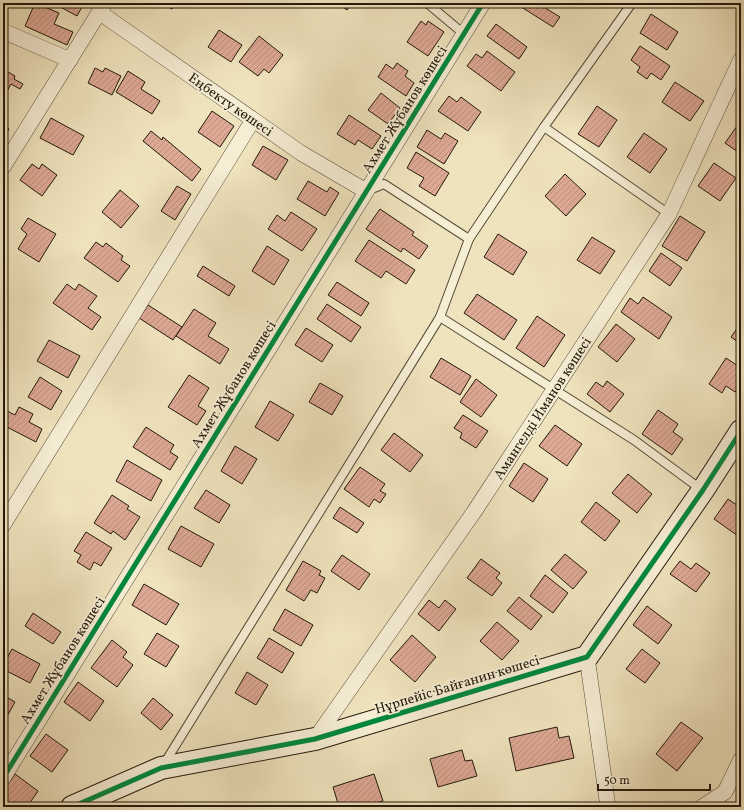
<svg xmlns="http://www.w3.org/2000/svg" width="744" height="810" viewBox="0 0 744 810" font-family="Vollkorn,serif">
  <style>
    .building { fill: url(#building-hatch); stroke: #23180c }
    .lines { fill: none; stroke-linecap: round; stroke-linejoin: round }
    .lane-casing { stroke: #564b38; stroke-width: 10 }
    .street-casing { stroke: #564b38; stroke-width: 16 }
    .secondary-casing { stroke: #23180c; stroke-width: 24 }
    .lane { stroke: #f5edd4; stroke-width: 8 }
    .street { stroke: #f5edd4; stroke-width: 15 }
    .secondary { stroke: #f5edd4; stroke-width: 22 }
    .cycleway-casing { stroke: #f5edd4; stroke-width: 8 }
    .cycleway { stroke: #00873e; stroke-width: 5 }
    .labels { text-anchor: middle; stroke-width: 3.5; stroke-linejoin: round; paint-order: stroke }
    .street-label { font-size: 14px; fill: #23180c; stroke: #f5edd4 }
  </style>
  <defs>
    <pattern id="building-hatch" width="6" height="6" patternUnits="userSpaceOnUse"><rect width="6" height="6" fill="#dda894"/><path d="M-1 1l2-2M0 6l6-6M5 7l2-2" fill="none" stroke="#bd907e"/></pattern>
  </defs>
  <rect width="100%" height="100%" fill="#efe3bd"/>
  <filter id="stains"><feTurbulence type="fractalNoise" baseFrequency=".005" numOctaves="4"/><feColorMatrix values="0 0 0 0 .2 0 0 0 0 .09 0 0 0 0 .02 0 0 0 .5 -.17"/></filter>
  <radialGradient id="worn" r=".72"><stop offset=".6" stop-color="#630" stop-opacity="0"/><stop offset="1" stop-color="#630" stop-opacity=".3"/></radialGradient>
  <g class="building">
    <polygon points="35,3 59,13 54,24 73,32 67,45 25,26"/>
    <polygon points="53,3 84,3 77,16"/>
    <polygon points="162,3 176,3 172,9"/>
    <polygon points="337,3 352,3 347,10"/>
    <polygon points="515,3 537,3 560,17 553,27"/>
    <polygon points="682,3 693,3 690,8"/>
    <polygon points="651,14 678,32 667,50 640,33"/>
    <polygon points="421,21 426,25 428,21 444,32 428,56 407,42"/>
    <polygon points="496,24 527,47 519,59 487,36"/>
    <polygon points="219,30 242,45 231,62 208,47"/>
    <polygon points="259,36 283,55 269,73 264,69 258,76 239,62"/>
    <polygon points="640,46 670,66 661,80 651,73 647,79 637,72 640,67 631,60"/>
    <polygon points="487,51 515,72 501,91 467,66 476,54 482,58"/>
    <polygon points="397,63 408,71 405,76 414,83 406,96 378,77 386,64 393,69"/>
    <polygon points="95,68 103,72 105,68 121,76 112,95 88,83"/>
    <polygon points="3,69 15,76 14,79 23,84 20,89 11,84 5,95 3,93"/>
    <polygon points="128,71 145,82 141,89 160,101 152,114 116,92"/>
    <polygon points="675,82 704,101 690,121 662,102"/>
    <polygon points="381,93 400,108 388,124 368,110"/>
    <polygon points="449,96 457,102 461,97 481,112 468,131 438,111"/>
    <polygon points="597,106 617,120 599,147 578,134"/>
    <polygon points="212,111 234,126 220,147 198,132"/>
    <polygon points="349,115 381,136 372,149 358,140 355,145 337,134"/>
    <polygon points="51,118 84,136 73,155 40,138"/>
    <polygon points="740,122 741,122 741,154 725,143"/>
    <polygon points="3,125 9,129 3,138"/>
    <polygon points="427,130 441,139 445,133 458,141 444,164 417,147"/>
    <polygon points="151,131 162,140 163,137 201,169 192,181 143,141"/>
    <polygon points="644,133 667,149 650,173 627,157"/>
    <polygon points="263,146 288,160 276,180 252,165"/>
    <polygon points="416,152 449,173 435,196 419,186 424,178 407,168"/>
    <polygon points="714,163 736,178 720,201 698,186"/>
    <polygon points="32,164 39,169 42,164 57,175 42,196 20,180"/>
    <polygon points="565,174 586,194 566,216 545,196"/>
    <polygon points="308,181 327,192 330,187 339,193 325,216 297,199"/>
    <polygon points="177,186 191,194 175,220 161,211"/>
    <polygon points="120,190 139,206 121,228 102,212"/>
    <polygon points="380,209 414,232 412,235 428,246 419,259 403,248 401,252 366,229"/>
    <polygon points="291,212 317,229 302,251 268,229 277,215 285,221"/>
    <polygon points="680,216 705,232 687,261 662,246"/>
    <polygon points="28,218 56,234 39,262 18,249 27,234 21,229"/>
    <polygon points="498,234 527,252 513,275 484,257"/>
    <polygon points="592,237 615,251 600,274 577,260"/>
    <polygon points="369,240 415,270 406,284 386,271 381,278 355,261"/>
    <polygon points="96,242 103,247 106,243 123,256 121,260 130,266 118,282 84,258"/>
    <polygon points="267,246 289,260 274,285 252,271"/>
    <polygon points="661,253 682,268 670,286 649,271"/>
    <polygon points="203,266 235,286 229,296 197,276"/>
    <polygon points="337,282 369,303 361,316 328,295"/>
    <polygon points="67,284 75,290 79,284 97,296 88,308 101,317 92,330 53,303"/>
    <polygon points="477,294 517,320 504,340 464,313"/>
    <polygon points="643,297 672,317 659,339 621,312 630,298 638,304"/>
    <polygon points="327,304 361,327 351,342 317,319"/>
    <polygon points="148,305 182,327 173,340 139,318"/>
    <polygon points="194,309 216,323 208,336 229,349 220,364 176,336"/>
    <polygon points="537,316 565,335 544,367 516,348"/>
    <polygon points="741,323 741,344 731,337"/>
    <polygon points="616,324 635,339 617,362 598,347"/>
    <polygon points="306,328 333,345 322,362 295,345"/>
    <polygon points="49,340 80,356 68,378 37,361"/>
    <polygon points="441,358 471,376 460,395 430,377"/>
    <polygon points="726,358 741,368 741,383 735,392 726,386 722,393 709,384"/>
    <polygon points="189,375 209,388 198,406 206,411 197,425 168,407"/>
    <polygon points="40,377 62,391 51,410 28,397"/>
    <polygon points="476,379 497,395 481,417 460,402"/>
    <polygon points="607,381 624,394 610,412 587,394 596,382 603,387"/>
    <polygon points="320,383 343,396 332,415 309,402"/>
    <polygon points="270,401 294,415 278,441 255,427"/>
    <polygon points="19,407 33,414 29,422 42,429 36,442 3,425 3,409 15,415"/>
    <polygon points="658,410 678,424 673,432 683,439 672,455 642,434"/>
    <polygon points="463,415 488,431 476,448 460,438 462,433 454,428"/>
    <polygon points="555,425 582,444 567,466 539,446"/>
    <polygon points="146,427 174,445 170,452 178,457 170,470 133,447"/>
    <polygon points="394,433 423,455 410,472 381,450"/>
    <polygon points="235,446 257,459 242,484 221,471"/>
    <polygon points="127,460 162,480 151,501 116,481"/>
    <polygon points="524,463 548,479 533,502 509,486"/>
    <polygon points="360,467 385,484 380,491 386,494 380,503 374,499 369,507 344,489"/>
    <polygon points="628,474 652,494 637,513 612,493"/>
    <polygon points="206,490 230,505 219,523 194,508"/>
    <polygon points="112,495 129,506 127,509 140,517 125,540 113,531 111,534 94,523"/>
    <polygon points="728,499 741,508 741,538 714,519"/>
    <polygon points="596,502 620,521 605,541 581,522"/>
    <polygon points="340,507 364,523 357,533 333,518"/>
    <polygon points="181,526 214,544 201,567 168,549"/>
    <polygon points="86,532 112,548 101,566 94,562 90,570 77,562 81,555 74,551"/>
    <polygon points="565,554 587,572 573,589 551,570"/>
    <polygon points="342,555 370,574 359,590 331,571"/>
    <polygon points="481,559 500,573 496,578 502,583 492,596 467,578"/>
    <polygon points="303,561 321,571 319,575 325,578 317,593 311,590 304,601 286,590"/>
    <polygon points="680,561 691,569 696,563 710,573 696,592 670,574"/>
    <polygon points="545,575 568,593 553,613 530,596"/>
    <polygon points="144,584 179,604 166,625 132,605"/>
    <polygon points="519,597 542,616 531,630 507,611"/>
    <polygon points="429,600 439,608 445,600 456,609 439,631 418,614"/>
    <polygon points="647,606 672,625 658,644 633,625"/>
    <polygon points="285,609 313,625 301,646 273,630"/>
    <polygon points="33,613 61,632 53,644 25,626"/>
    <polygon points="497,622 519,641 502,660 480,641"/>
    <polygon points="157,633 179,646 166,667 144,654"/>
    <polygon points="412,635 436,657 415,682 390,660"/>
    <polygon points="269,638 294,653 282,673 257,658"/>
    <polygon points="112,640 127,652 123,657 133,665 117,687 91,668"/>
    <polygon points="12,649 40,664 30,683 3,669 3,665"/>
    <polygon points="642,649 660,663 645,683 626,669"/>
    <polygon points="247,672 268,685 256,705 235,693"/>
    <polygon points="78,682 104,701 90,721 64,702"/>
    <polygon points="3,695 15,702 4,722 3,721"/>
    <polygon points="153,698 173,715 161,730 141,713"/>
    <polygon points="681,722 703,738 677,771 656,754"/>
    <polygon points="557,727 559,738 569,736 574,758 516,771 509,738"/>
    <polygon points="46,734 68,750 52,772 30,756"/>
    <polygon points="462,750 465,761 472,760 477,776 438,787 430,759"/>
    <polygon points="15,774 38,791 27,807 10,807 3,802 3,791"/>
    <polygon points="374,774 383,801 363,807 339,807 333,787"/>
  </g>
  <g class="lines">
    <g class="lane-casing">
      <g id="lane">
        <polyline points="427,3 464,34"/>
        <polyline points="544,127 669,214"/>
        <polyline points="369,190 384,184 469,239"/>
        <polyline points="440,317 634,440 702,490"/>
        <polyline points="164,764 440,317 469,239 544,127 632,3"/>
      </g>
    </g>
    <g class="street-casing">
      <g id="street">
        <polyline points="99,12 301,153 366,191"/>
        <polyline points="3,31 70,60"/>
        <polyline points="3,167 105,3"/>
        <polyline points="3,525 253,120"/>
        <polyline points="587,657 608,807"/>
        <polyline points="315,739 474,512 669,214 741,59"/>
        <polyline points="3,778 483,3"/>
        <polyline points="702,807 725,792 741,759"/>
      </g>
    </g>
    <g class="secondary-casing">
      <polyline id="secondary" points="72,807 161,768 315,739 587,657 703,490 741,431"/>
    </g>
    <use href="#lane" class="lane"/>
    <use href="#street" class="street"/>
    <use href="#secondary" class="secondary"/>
    <g class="cycleway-casing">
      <g id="cycleway">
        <polyline points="3,778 483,3"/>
        <polyline points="72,807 161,768 315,739 587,657 703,490 741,431"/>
      </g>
    </g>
    <use href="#cycleway" class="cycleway"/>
  </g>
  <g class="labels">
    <g class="street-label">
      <text transform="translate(231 104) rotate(35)" y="5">Еңбекту көшесі</text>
      <text transform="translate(404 109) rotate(-58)" y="5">Ахмет Жұбанов көшесі</text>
      <text transform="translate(233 384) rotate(-58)" y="5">Ахмет Жұбанов көшесі</text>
      <text transform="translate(542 408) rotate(-57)" y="5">Амангелді Иманов көшесі</text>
      <text transform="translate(62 660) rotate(-58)" y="5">Ахмет Жұбанов көшесі</text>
      <text transform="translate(457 684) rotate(-17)" y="5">Нұрпейіс Байғанин көшесі</text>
    </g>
  </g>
  <rect width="744" height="810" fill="none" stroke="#efe3bd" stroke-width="16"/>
  <rect x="4" y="4" width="736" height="802" fill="none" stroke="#23180c" stroke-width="2"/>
  <rect x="8" y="8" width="728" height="794" fill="none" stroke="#23180c"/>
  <path d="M598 784v6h112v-6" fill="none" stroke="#23180c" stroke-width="2"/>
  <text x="604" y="784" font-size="12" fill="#23180c" stroke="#f5edd4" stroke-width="3" paint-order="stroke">50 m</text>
  <rect width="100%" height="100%" filter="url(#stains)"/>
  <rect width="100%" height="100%" fill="url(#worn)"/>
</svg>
